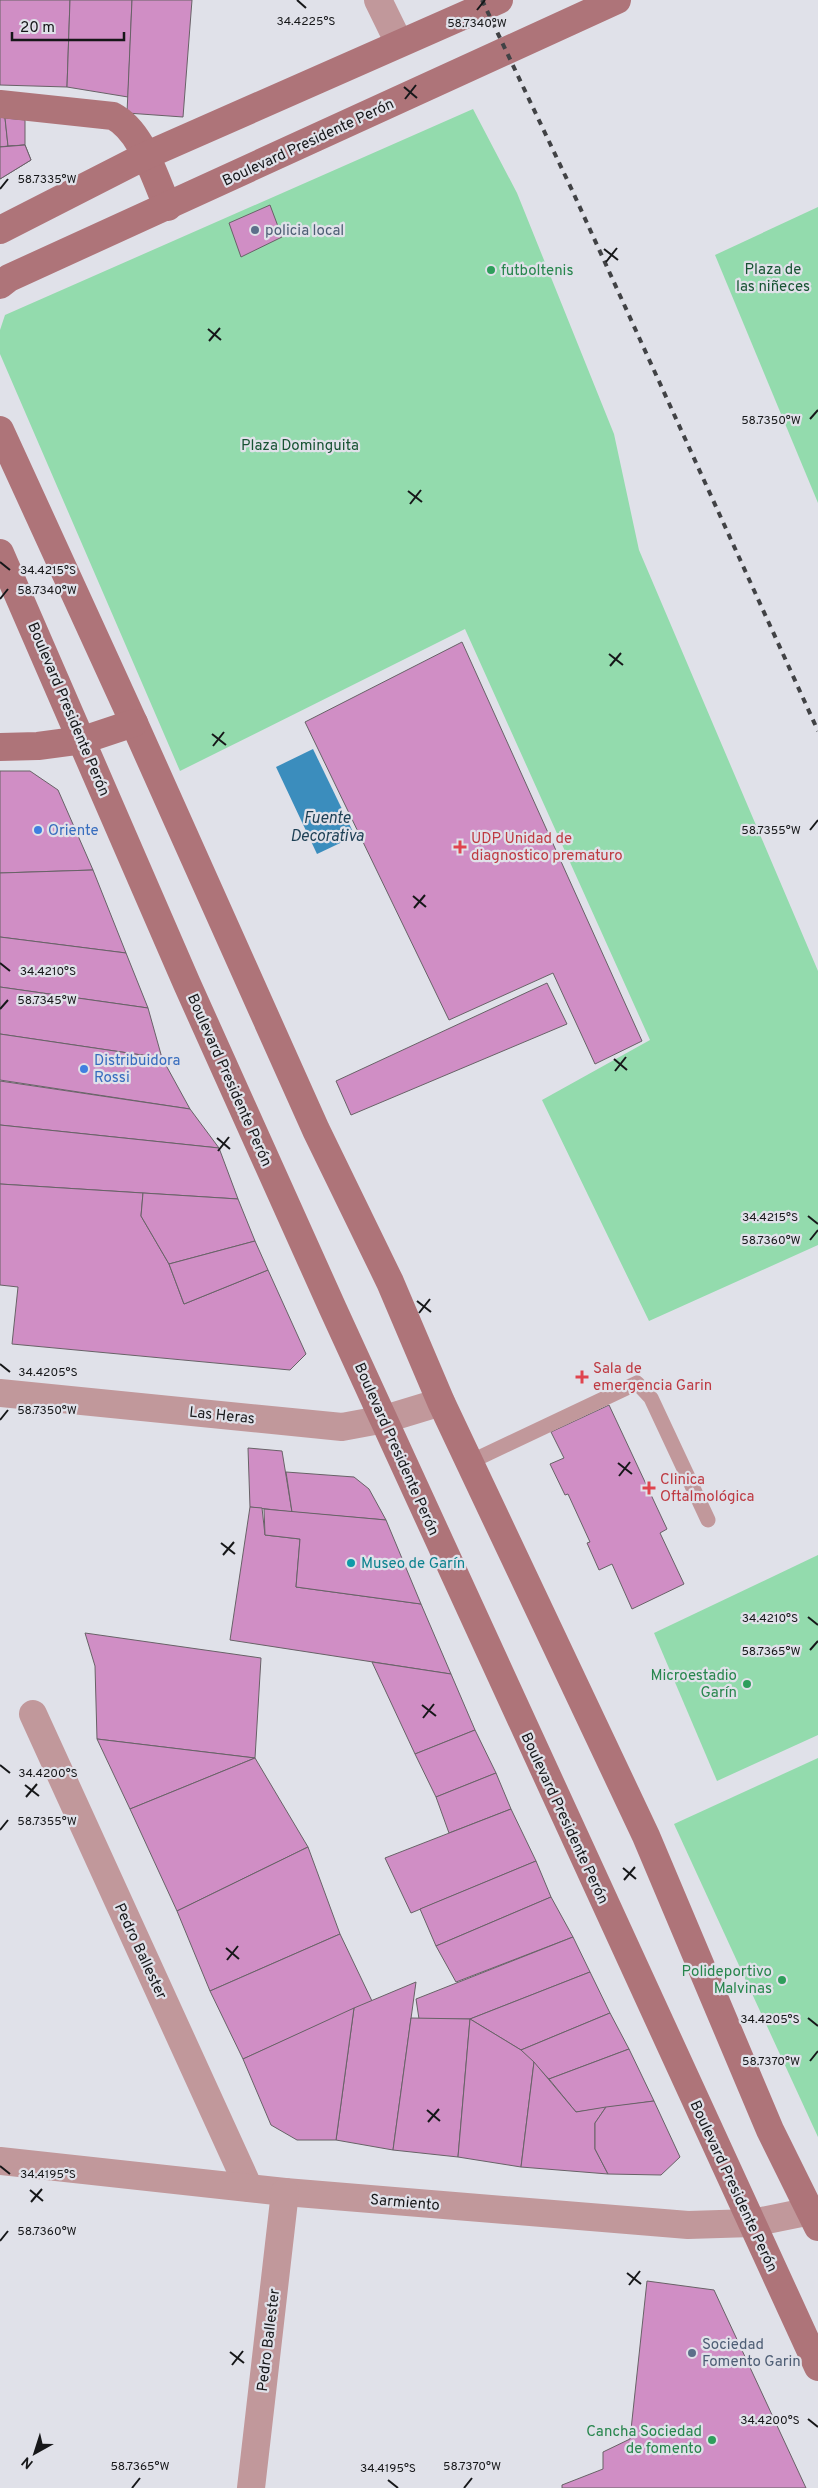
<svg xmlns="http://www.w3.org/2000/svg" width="818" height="2488" viewBox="0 0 818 2488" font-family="Overpass,sans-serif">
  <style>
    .green { fill: #93dbad }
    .water { fill: #3b8dbd }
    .building { fill: #d08ec5; stroke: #686267 }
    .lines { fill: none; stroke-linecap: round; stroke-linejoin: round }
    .lane { stroke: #c1989b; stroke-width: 15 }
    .street { stroke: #c1989b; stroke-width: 28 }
    .secondary { stroke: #ae7479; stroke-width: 28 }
    .rail { stroke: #414245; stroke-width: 4; stroke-dasharray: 6 6; stroke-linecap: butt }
    .ticks { fill: none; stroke: #161719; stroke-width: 2 }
    .service-dot { fill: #5c6f8a; stroke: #e0e1e9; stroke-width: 2 }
    .leisure-dot { fill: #2e9e5b; stroke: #e0e1e9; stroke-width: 2 }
    .shop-dot { fill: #3f7fe0; stroke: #e0e1e9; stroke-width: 2 }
    .health-dot { fill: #e0444e; stroke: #e0e1e9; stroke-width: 2 }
    .culture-dot { fill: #0f9aa8; stroke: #e0e1e9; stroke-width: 2 }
    .labels { text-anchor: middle; stroke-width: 4.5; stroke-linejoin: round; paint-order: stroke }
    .street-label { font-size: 15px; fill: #161719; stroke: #e0e1e9 }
    .service-label { font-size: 15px; fill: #4e5e75; stroke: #e0e1e9; text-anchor: start }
    .park-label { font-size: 15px; fill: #175333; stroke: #e0e1e9 }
    .leisure-label { font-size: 15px; fill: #27864d; stroke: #e0e1e9; text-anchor: end }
    .shop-label { font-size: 15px; fill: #366cbe; stroke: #e0e1e9; text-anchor: start }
    .health-label { font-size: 15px; fill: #be3a42; stroke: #e0e1e9; text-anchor: start }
    .culture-label { font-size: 15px; fill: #0d838f; stroke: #e0e1e9; text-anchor: start }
    .water-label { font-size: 16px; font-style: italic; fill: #1c3f54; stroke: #e0e1e9 }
    .ticks-label { font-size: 12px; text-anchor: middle; fill: #161719; stroke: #e0e1e9; stroke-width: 4.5; stroke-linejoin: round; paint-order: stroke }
  </style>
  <rect width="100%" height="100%" fill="#e0e1e9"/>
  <g class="green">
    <polygon points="473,109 517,193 614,434 639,550 818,971 818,1245 649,1321 542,1100 650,1040 465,629 180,771 0,354 0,330 5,315"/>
    <polygon points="818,207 818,503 715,255"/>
    <polygon points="818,1555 818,1735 717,1781 654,1633"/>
    <polygon points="818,1758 818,2137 674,1824"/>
  </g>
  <polygon class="water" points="313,749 355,836 317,854 276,767"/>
  <g class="building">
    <polygon points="0,0 70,0 67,87 0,85"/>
    <polygon points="70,0 132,0 128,97 67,87"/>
    <polygon points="132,0 192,0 183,117 127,113"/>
    <polygon points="0,117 5,118 8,146 0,147"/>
    <polygon points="5,118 25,120 25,145 8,146"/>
    <polygon points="25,145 31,160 0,179 0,147"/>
    <polygon points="25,145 31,160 0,179 0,147"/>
    <polygon points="270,205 282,237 241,257 229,223"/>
    <polygon points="462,642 642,1041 595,1064 553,973 449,1020 305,722"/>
    <polygon points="0,771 30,771 58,790 93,870 0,873"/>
    <polygon points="93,870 126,953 0,937 0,873"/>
    <polygon points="0,937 126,953 148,1008 0,987"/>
    <polygon points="547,983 567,1024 351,1115 336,1081"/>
    <polygon points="0,987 148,1008 162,1058 0,1034"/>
    <polygon points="0,1034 162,1058 190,1109 0,1080"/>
    <polygon points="0,1081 190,1109 219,1148 0,1125"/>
    <polygon points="0,1125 219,1148 238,1199 0,1184"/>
    <polygon points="0,1184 143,1193 141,1216 169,1264 184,1304 268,1270 306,1354 290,1370 12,1344 18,1287 0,1285"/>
    <polygon points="143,1193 238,1199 255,1241 169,1264 141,1216"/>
    <polygon points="255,1241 268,1270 184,1304 169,1264"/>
    <polygon points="609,1405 667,1529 660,1533 684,1584 632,1609 612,1564 599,1570 587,1543 590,1542 568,1494 565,1495 550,1464 564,1458 551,1432"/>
    <polygon points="248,1448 282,1451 292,1512 250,1507"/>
    <polygon points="286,1472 354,1477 369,1489 386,1520 292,1512"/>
    <polygon points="250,1507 262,1508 265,1535 300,1539 296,1587 421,1604 451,1674 230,1640"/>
    <polygon points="264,1509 386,1520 421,1604 296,1587 300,1539 265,1535"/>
    <polygon points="85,1633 261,1658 255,1758 97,1739 95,1666"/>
    <polygon points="372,1662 451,1674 475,1730 415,1754"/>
    <polygon points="475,1730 496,1773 436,1797 415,1754"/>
    <polygon points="97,1739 255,1758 130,1809"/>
    <polygon points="255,1758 308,1847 177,1911 130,1809"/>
    <polygon points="496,1773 511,1809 449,1833 436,1797"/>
    <polygon points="511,1809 536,1861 411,1913 385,1858"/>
    <polygon points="308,1847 340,1934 210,1991 177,1911"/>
    <polygon points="536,1861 551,1897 436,1946 420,1909"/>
    <polygon points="551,1897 573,1937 456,1982 436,1946"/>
    <polygon points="340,1934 372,2001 243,2059 210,1991"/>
    <polygon points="573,1937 590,1972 470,2019 419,2019 416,1999"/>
    <polygon points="590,1972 610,2013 521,2050 470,2019"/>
    <polygon points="416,1982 393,2150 336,2140 354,2008"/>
    <polygon points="354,2008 336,2140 297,2140 271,2125 243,2059"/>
    <polygon points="610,2013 629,2049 549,2079 521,2050"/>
    <polygon points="411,2018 470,2019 458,2157 393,2150"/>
    <polygon points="470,2019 521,2050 534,2062 521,2167 458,2157"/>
    <polygon points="629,2049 654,2101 576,2112 549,2079"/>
    <polygon points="534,2062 576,2112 606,2107 595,2123 595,2149 608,2174 521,2167"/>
    <polygon points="654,2101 680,2157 661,2175 608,2174 595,2149 595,2123 606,2107"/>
    <polygon points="647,2281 714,2290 806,2488 562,2488 562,2485 603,2469 603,2452 630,2439"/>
  </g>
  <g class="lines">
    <polyline class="lane" points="470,1462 637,1383 651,1398 708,1520"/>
    <g class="street">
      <polyline points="378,0 399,43"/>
      <polyline points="0,1393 342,1427 385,1419 441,1402"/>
      <polyline points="33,1714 249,2188"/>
      <polyline points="0,2161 285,2192 688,2225 752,2223 811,2211"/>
      <polyline points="251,2488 285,2192"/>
    </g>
    <g class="secondary">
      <path d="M 0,104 L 113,116 C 143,132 154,178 168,207"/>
      <polyline points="0,230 145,156 499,0"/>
      <polyline points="0,285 9,278 617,0"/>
      <polyline points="0,430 134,723 316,1130 390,1282 441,1402 646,1836 770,2130 818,2227"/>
      <polyline points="0,553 187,984 333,1309 818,2367"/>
      <polyline points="0,747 38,746 83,740 134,723"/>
    </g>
    <polyline class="rail" points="482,0 572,190 818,731"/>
  </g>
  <path class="ticks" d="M 297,0 L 306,8M 477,10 L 485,0M 404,87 L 417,98M 405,99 L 416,85M 0,189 L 8,179M 604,249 L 618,260M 606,262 L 617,248M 208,329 L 221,340M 209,341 L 220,328M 810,419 L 818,410M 408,491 L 422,502M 410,504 L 421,490M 0,562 L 10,570M 0,599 L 8,589M 609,654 L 623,665M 610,666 L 621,653M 212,734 L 226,745M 213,746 L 224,732M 810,830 L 818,820M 413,896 L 426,907M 414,908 L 425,895M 0,963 L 10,971M 0,1009 L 8,1000M 614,1059 L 627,1070M 615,1071 L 626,1057M 217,1138 L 230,1149M 218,1151 L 229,1137M 808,1216 L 818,1224M 810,1240 L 818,1230M 417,1301 L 431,1312M 419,1313 L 430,1299M 0,1364 L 10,1372M 0,1420 L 8,1410M 618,1463 L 632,1474M 619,1476 L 630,1462M 221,1543 L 235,1554M 223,1555 L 234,1542M 808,1617 L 818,1625M 810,1650 L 818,1641M 422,1705 L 436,1716M 423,1718 L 434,1704M 0,1765 L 10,1773M 25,1785 L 39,1796M 26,1797 L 37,1784M 0,1830 L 8,1820M 623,1868 L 636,1879M 624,1880 L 635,1867M 226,1948 L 239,1959M 227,1960 L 238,1946M 808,2018 L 818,2026M 810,2061 L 818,2051M 427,2110 L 440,2121M 428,2122 L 439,2109M 0,2166 L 10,2174M 30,2190 L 43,2201M 31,2202 L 42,2189M 0,2241 L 8,2231M 627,2273 L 641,2284M 629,2285 L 640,2271M 230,2352 L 244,2363M 232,2365 L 243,2351M 808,2419 L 818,2427M 388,2480 L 398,2488M 132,2488 L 140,2478M 464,2488 L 472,2478"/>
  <g class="service-dot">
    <circle cx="255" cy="230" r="5"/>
    <circle cx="692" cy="2353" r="5"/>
  </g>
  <g class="leisure-dot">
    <circle cx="491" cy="270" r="5"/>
    <circle cx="747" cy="1684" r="5"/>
    <circle cx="782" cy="1980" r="5"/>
    <circle cx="712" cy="2440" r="5"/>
  </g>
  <g class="shop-dot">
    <circle cx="38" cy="830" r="5"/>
    <circle cx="84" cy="1069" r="5"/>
  </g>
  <g class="health-dot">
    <path d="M457.5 839.5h5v5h5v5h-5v5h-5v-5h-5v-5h5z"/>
    <path d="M579.5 1369.5h5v5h5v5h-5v5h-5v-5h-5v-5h5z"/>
    <path d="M646.5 1480.5h5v5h5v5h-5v5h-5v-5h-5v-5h5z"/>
  </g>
  <circle class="culture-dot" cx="351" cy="1563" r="5"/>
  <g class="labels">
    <g class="street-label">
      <text transform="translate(308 142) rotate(-25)" y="5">Boulevard Presidente Perón</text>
      <text transform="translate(69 709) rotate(67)" y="5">Boulevard Presidente Perón</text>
      <text transform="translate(230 1080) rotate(66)" y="5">Boulevard Presidente Perón</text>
      <text transform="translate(222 1415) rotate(6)" y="5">Las Heras</text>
      <text transform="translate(397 1449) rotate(66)" y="5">Boulevard Presidente Perón</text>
      <text transform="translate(565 1818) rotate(65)" y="5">Boulevard Presidente Perón</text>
      <text transform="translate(141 1951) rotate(65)" y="5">Pedro Ballester</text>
      <text transform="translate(734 2186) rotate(65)" y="5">Boulevard Presidente Perón</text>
      <text transform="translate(405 2202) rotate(5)" y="5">Sarmiento</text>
      <text transform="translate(268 2340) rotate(-83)" y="5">Pedro Ballester</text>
    </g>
    <g class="service-label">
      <text x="265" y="235">policia local</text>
      <text x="702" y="2349">Sociedad<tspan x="702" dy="17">Fomento Garin</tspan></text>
    </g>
    <g class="park-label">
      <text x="773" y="274">Plaza de<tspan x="773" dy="17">las niñeces</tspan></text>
      <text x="300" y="450">Plaza Dominguita</text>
    </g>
    <g class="leisure-label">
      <text x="501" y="275" text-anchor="start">futboltenis</text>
      <text x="737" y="1680">Microestadio<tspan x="737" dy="17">Garín</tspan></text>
      <text x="772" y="1976">Polideportivo<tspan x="772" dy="17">Malvinas</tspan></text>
      <text x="702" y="2436">Cancha Sociedad<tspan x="702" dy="17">de fomento</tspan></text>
    </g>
    <g class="shop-label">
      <text x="48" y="835">Oriente</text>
      <text x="94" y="1065">Distribuidora<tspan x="94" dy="17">Rossi</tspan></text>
    </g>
    <g class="health-label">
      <text x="471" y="843">UDP Unidad de<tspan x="471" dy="17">diagnostico prematuro</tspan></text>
      <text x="593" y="1373">Sala de<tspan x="593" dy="17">emergencia Garin</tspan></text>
      <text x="660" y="1484">Clinica<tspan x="660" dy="17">Oftalmológica</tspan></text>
    </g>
    <g class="culture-label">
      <text x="361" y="1568">Museo de Garín</text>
    </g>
    <g class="water-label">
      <text x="327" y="823">Fuente<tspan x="327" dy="18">Decorativa</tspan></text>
    </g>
  </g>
  <g class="ticks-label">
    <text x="306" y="25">34.4225°S</text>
    <text x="477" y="27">58.7340°W</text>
    <text x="47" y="183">58.7335°W</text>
    <text x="771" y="424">58.7350°W</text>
    <text x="48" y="574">34.4215°S</text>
    <text x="47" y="594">58.7340°W</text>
    <text x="771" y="834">58.7355°W</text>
    <text x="48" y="975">34.4210°S</text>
    <text x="47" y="1004">58.7345°W</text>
    <text x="770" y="1221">34.4215°S</text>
    <text x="771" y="1244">58.7360°W</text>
    <text x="48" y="1376">34.4205°S</text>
    <text x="47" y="1414">58.7350°W</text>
    <text x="770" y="1622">34.4210°S</text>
    <text x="771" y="1655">58.7365°W</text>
    <text x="48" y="1777">34.4200°S</text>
    <text x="47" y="1825">58.7355°W</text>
    <text x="770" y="2023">34.4205°S</text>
    <text x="771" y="2065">58.7370°W</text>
    <text x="48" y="2178">34.4195°S</text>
    <text x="47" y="2235">58.7360°W</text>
    <text x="770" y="2424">34.4200°S</text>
    <text x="140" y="2470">58.7365°W</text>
    <text x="472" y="2470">58.7370°W</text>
    <text x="388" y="2472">34.4195°S</text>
  </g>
  <g transform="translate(35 2453) rotate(219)" stroke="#e0e1e9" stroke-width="4" paint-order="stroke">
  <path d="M0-4L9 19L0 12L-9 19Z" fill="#161719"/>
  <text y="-8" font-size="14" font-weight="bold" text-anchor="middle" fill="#161719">N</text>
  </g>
  <path d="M12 32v8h112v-8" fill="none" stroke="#161719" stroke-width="2.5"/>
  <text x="20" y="32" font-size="15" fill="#161719" stroke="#e0e1e9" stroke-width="4" paint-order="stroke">20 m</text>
</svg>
